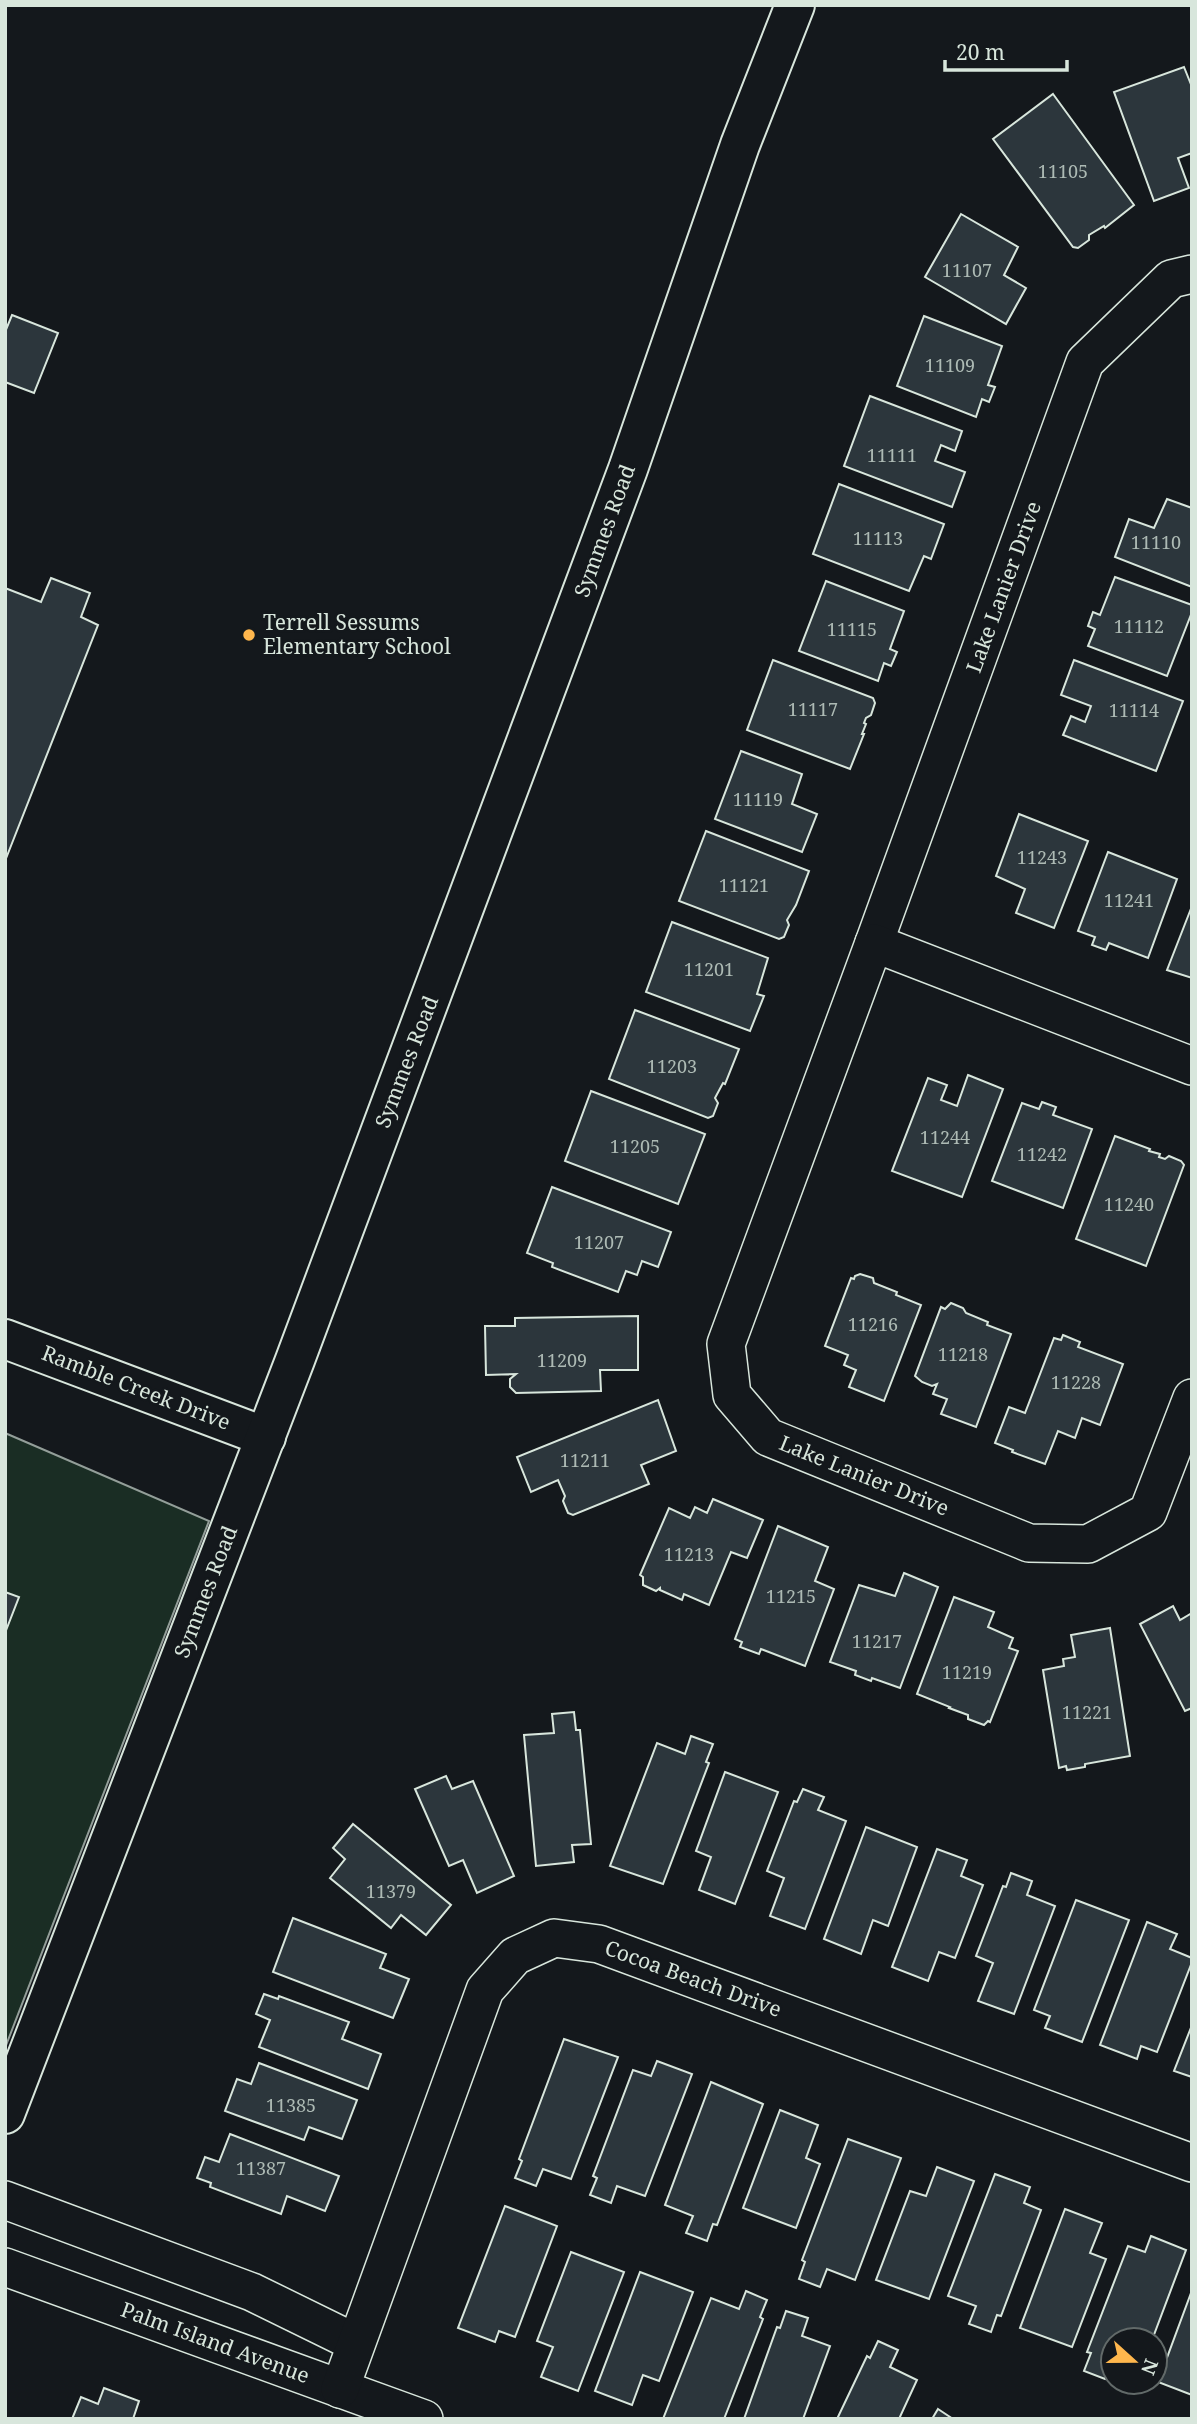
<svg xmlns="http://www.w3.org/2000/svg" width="1197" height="2424" viewBox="0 0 1197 2424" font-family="'Noto Serif',serif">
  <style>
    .green { fill: #1a2d24; stroke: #939e99; stroke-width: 2 }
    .building { fill: #2c363c; stroke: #d8e6dc; stroke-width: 2 }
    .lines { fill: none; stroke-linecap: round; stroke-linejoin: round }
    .minor-casing { stroke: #d8e6dc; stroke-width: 40 }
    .tertiary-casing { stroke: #d8e6dc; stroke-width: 42 }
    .minor { stroke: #14181c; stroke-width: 37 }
    .tertiary { stroke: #14181c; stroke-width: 38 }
    .poi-dot { fill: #ffb74d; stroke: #14181c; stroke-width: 2.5 }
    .labels { text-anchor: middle; stroke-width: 5; stroke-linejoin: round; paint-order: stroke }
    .number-label { font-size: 18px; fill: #adbab4 }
    .street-label { font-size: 21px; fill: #d8e6dc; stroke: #14181c }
    .poi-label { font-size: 21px; fill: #d8e6dc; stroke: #14181c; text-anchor: start }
  </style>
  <rect width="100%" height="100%" fill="#14181c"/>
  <polygon class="green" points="5,1433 209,1521 5,2048"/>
  <g class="building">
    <polygon points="1184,67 1192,87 1192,153 1178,158 1189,188 1154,201 1114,92"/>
    <polygon points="1053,94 1134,205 1105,228 1104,226 1089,235 1089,240 1078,248 1073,247 993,139"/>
    <polygon points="961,214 1018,247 1004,275 1026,288 1006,324 925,277"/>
    <polygon points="12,315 58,333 34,393 5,382 5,332"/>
    <polygon points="924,316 1002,346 988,385 995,387 989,402 982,399 976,417 897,386"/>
    <polygon points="870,396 962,431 955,451 941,445 935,461 965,472 952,507 844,466"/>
    <polygon points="839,484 944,524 931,559 924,556 909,591 813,554"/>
    <polygon points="1167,499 1192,508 1192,587 1115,557 1129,519 1154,528"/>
    <polygon points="1115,577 1192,605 1192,612 1167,676 1088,646 1095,629 1088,626 1093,612 1100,615"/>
    <polygon points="51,578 90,593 81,617 98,625 5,861 5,588 41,602"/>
    <polygon points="826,581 904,611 890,649 897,652 891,666 884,663 878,681 799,651"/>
    <polygon points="773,660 873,698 875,703 871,715 866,718 864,723 866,724 862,734 864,734 850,769 747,730"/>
    <polygon points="1074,660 1183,701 1156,771 1063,735 1071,716 1085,722 1091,706 1061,695"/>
    <polygon points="741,751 802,774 792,804 817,814 802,852 715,819"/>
    <polygon points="1019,814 1088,841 1054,928 1016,913 1025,889 996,876"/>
    <polygon points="706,831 809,871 796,905 787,920 789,925 784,937 779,939 679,901"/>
    <polygon points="1108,852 1177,879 1148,958 1109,943 1106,950 1092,945 1095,937 1078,931"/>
    <polygon points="1192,906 1192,978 1167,970"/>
    <polygon points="672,922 768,958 757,994 764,996 750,1031 646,992"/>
    <polygon points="635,1010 739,1049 725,1084 723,1083 715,1098 718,1103 713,1116 708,1118 609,1079"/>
    <polygon points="968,1075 1003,1089 962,1197 892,1171 928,1078 947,1085 941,1100 957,1106"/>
    <polygon points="591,1091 705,1134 678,1204 565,1161"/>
    <polygon points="1042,1102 1056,1107 1053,1115 1092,1129 1063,1208 992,1181 1022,1103 1039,1109"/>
    <polygon points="1115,1136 1150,1149 1149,1151 1160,1154 1159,1157 1165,1159 1169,1156 1181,1161 1184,1165 1146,1266 1076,1239"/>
    <polygon points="552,1187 671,1232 658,1267 642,1261 637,1275 626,1271 618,1292 552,1267 553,1263 527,1253"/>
    <polygon points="860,1274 873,1278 874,1283 897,1292 896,1295 921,1305 884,1401 849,1387 856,1370 844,1365 848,1355 825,1346 851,1278 854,1279 855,1276"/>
    <polygon points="951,1303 963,1308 966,1313 988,1322 987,1325 1011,1334 976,1427 941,1414 947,1399 933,1394 937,1384 932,1386 922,1382 915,1376 941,1307 945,1309"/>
    <polygon points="638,1316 638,1370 600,1370 601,1391 516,1393 510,1387 510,1379 516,1374 486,1375 485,1326 515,1326 515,1318"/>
    <polygon points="1063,1335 1080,1342 1078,1347 1123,1364 1100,1425 1082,1418 1075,1438 1058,1431 1045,1464 1012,1452 1013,1450 995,1443 1009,1407 1025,1413 1054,1338 1061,1340"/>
    <polygon points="658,1400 676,1451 641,1465 649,1484 573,1515 568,1513 563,1501 565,1496 558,1480 531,1492 517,1457"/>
    <polygon points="713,1499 763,1520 747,1558 731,1552 709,1605 684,1594 682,1600 660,1590 660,1588 656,1591 643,1585 643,1577 640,1575 669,1508 690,1518 695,1507 707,1513"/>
    <polygon points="778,1526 828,1547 815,1581 834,1589 805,1666 761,1649 759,1654 740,1647 742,1642 735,1639"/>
    <polygon points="904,1573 938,1587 900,1688 872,1678 871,1681 855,1675 856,1671 830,1662 859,1585 895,1596"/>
    <polygon points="5,1592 19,1597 5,1633"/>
    <polygon points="954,1597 994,1612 988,1627 1013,1638 1009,1648 1018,1651 990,1722 988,1721 984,1725 968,1719 968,1715 949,1708 950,1707 917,1694"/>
    <polygon points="1173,1606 1180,1620 1192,1613 1192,1708 1185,1711 1140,1624"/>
    <polygon points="1110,1628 1130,1756 1085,1764 1085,1767 1067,1770 1066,1766 1059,1768 1043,1670 1064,1666 1063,1659 1075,1657 1071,1635"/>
    <polygon points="574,1712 576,1730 580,1730 591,1844 572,1845 574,1862 536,1866 524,1735 554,1733 552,1714"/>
    <polygon points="691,1736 713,1744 706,1762 709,1763 663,1884 610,1866 657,1743 685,1754"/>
    <polygon points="725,1772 778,1792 735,1904 699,1890 711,1857 696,1851"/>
    <polygon points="446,1776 452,1789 473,1781 514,1876 477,1893 463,1860 449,1866 415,1789"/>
    <polygon points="803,1789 824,1797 818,1810 846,1821 805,1929 770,1916 784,1878 767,1871 794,1801 797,1802"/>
    <polygon points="353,1824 451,1905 426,1935 401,1915 391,1928 330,1878 345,1859 333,1848"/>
    <polygon points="866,1827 917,1847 888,1926 873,1920 861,1954 824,1939"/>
    <polygon points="937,1849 967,1860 961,1876 983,1885 955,1958 939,1952 928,1981 892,1967"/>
    <polygon points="1011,1873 1032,1881 1027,1895 1055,1906 1014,2014 978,2001 993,1963 976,1956 1003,1886 1006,1887"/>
    <polygon points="1076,1900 1129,1920 1082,2042 1045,2028 1050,2016 1034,2010"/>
    <polygon points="293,1918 386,1954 380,1968 409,1979 393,2018 273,1972"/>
    <polygon points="1147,1922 1177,1934 1170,1949 1192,1958 1192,1962 1157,2052 1141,2046 1137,2059 1100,2045"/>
    <polygon points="264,1994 278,1999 279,1996 349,2022 342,2039 381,2054 368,2089 259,2047 270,2020 256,2014"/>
    <polygon points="1192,2025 1192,2077 1174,2071"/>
    <polygon points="564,2039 618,2057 571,2179 543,2169 536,2186 515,2178 522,2161 519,2159"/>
    <polygon points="657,2061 692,2074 645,2196 617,2186 611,2203 590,2195 597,2178 593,2176 633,2070 651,2076"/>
    <polygon points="259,2063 357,2100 342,2139 309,2127 304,2140 225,2111 237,2079 251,2084"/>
    <polygon points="711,2082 763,2104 717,2225 713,2224 707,2241 686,2233 693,2216 665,2205"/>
    <polygon points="780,2110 818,2125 806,2158 820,2164 796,2228 743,2208"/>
    <polygon points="230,2134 339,2176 325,2211 287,2196 281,2214 210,2187 211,2183 197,2178 205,2157 219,2162"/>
    <polygon points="848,2139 901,2158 855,2280 827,2269 820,2287 799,2279 805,2262 802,2260"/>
    <polygon points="937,2167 974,2181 929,2299 876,2280 910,2191 926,2196"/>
    <polygon points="995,2174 1030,2187 1024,2203 1041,2210 1001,2316 997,2315 991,2332 969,2324 976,2306 948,2296"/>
    <polygon points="505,2206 557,2226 515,2337 499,2331 495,2342 458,2328"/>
    <polygon points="1065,2209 1102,2223 1090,2253 1106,2259 1072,2347 1020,2328"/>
    <polygon points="1151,2236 1186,2250 1152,2340 1113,2340 1113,2362 1105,2379 1084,2371 1091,2353 1087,2352 1128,2246 1145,2252"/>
    <polygon points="571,2252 624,2272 578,2391 541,2377 553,2347 537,2341"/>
    <polygon points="640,2272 693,2292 659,2381 643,2375 632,2405 595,2391"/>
    <polygon points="746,2291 767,2300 760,2317 763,2319 724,2419 663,2419 711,2298 739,2309"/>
    <polygon points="1191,2293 1192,2293 1192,2395 1158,2382"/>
    <polygon points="786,2311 808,2318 802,2336 830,2346 803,2419 744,2419 777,2327 780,2328"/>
    <polygon points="878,2341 898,2350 890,2367 917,2380 899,2419 837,2419 867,2356 870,2358"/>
    <polygon points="104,2388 139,2401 133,2419 72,2419 81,2397 98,2404"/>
    <polygon points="938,2409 953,2419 932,2419"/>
  </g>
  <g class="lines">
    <g class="minor-casing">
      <g id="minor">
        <polyline points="874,943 1085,362 1171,279 1192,274"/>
        <polyline points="1192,1066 874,943 726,1344 732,1395 768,1437 1029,1543 1088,1544 1148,1512 1192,1398"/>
        <polyline points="5,2200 252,2292 356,2343"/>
        <polyline points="5,2267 424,2419"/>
        <polyline points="340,2389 485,1990 515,1956 554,1938 599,1944 1192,2163"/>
      </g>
    </g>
    <g class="tertiary-casing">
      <g id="tertiary">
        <polyline points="5,1339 266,1437"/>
        <polyline points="5,2114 295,1360 628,469 740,145 795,5"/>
      </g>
    </g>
    <use href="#minor" class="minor"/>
    <use href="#tertiary" class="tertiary"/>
  </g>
  <circle class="poi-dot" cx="249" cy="635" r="7"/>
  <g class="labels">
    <g class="number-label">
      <text x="1063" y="178">11105</text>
      <text x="967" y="277">11107</text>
      <text x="950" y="372">11109</text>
      <text x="892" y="462">11111</text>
      <text x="878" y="545">11113</text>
      <text x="1156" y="549">11110</text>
      <text x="1139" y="633">11112</text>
      <text x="852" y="636">11115</text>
      <text x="813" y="716">11117</text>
      <text x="1134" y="717">11114</text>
      <text x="758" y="806">11119</text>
      <text x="1042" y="864">11243</text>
      <text x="744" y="892">11121</text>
      <text x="1129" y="907">11241</text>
      <text x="709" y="976">11201</text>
      <text x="672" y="1073">11203</text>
      <text x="945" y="1144">11244</text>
      <text x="635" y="1153">11205</text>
      <text x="1042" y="1161">11242</text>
      <text x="1129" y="1211">11240</text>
      <text x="599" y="1249">11207</text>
      <text x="873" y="1331">11216</text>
      <text x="963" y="1361">11218</text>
      <text x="562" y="1367">11209</text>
      <text x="1076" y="1389">11228</text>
      <text x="585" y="1467">11211</text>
      <text x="689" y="1561">11213</text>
      <text x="791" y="1603">11215</text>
      <text x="877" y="1648">11217</text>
      <text x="967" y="1679">11219</text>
      <text x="1087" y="1719">11221</text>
      <text x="391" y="1898">11379</text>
      <text x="291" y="2112">11385</text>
      <text x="261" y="2175">11387</text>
    </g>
    <g class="street-label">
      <text transform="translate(605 531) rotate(-70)" y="7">Symmes Road</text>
      <text transform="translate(1004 587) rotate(-70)" y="7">Lake Lanier Drive</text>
      <text transform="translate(407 1062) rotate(-69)" y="7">Symmes Road</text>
      <text transform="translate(136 1388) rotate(21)" y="7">Ramble Creek Drive</text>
      <text transform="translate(864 1476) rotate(22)" y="7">Lake Lanier Drive</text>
      <text transform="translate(206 1592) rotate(-69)" y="7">Symmes Road</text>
      <text transform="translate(693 1979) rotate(20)" y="7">Cocoa Beach Drive</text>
      <text transform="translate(215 2343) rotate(20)" y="7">Palm Island Avenue</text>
    </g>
    <g class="poi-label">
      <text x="263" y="630">Terrell Sessums<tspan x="263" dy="24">Elementary School</tspan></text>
    </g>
  </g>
  <rect width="1197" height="2424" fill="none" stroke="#d8e6dc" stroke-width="14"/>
  <g transform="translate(1134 2361) rotate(111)"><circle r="33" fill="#14181c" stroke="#626a69" stroke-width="2"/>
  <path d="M0-5L12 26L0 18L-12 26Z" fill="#ffb74d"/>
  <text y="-10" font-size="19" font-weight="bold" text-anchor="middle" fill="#d8e6dc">N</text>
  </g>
  <path d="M945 60v10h122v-10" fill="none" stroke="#d8e6dc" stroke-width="3.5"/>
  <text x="956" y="60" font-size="21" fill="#d8e6dc" stroke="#14181c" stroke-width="5" paint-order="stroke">20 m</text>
</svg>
